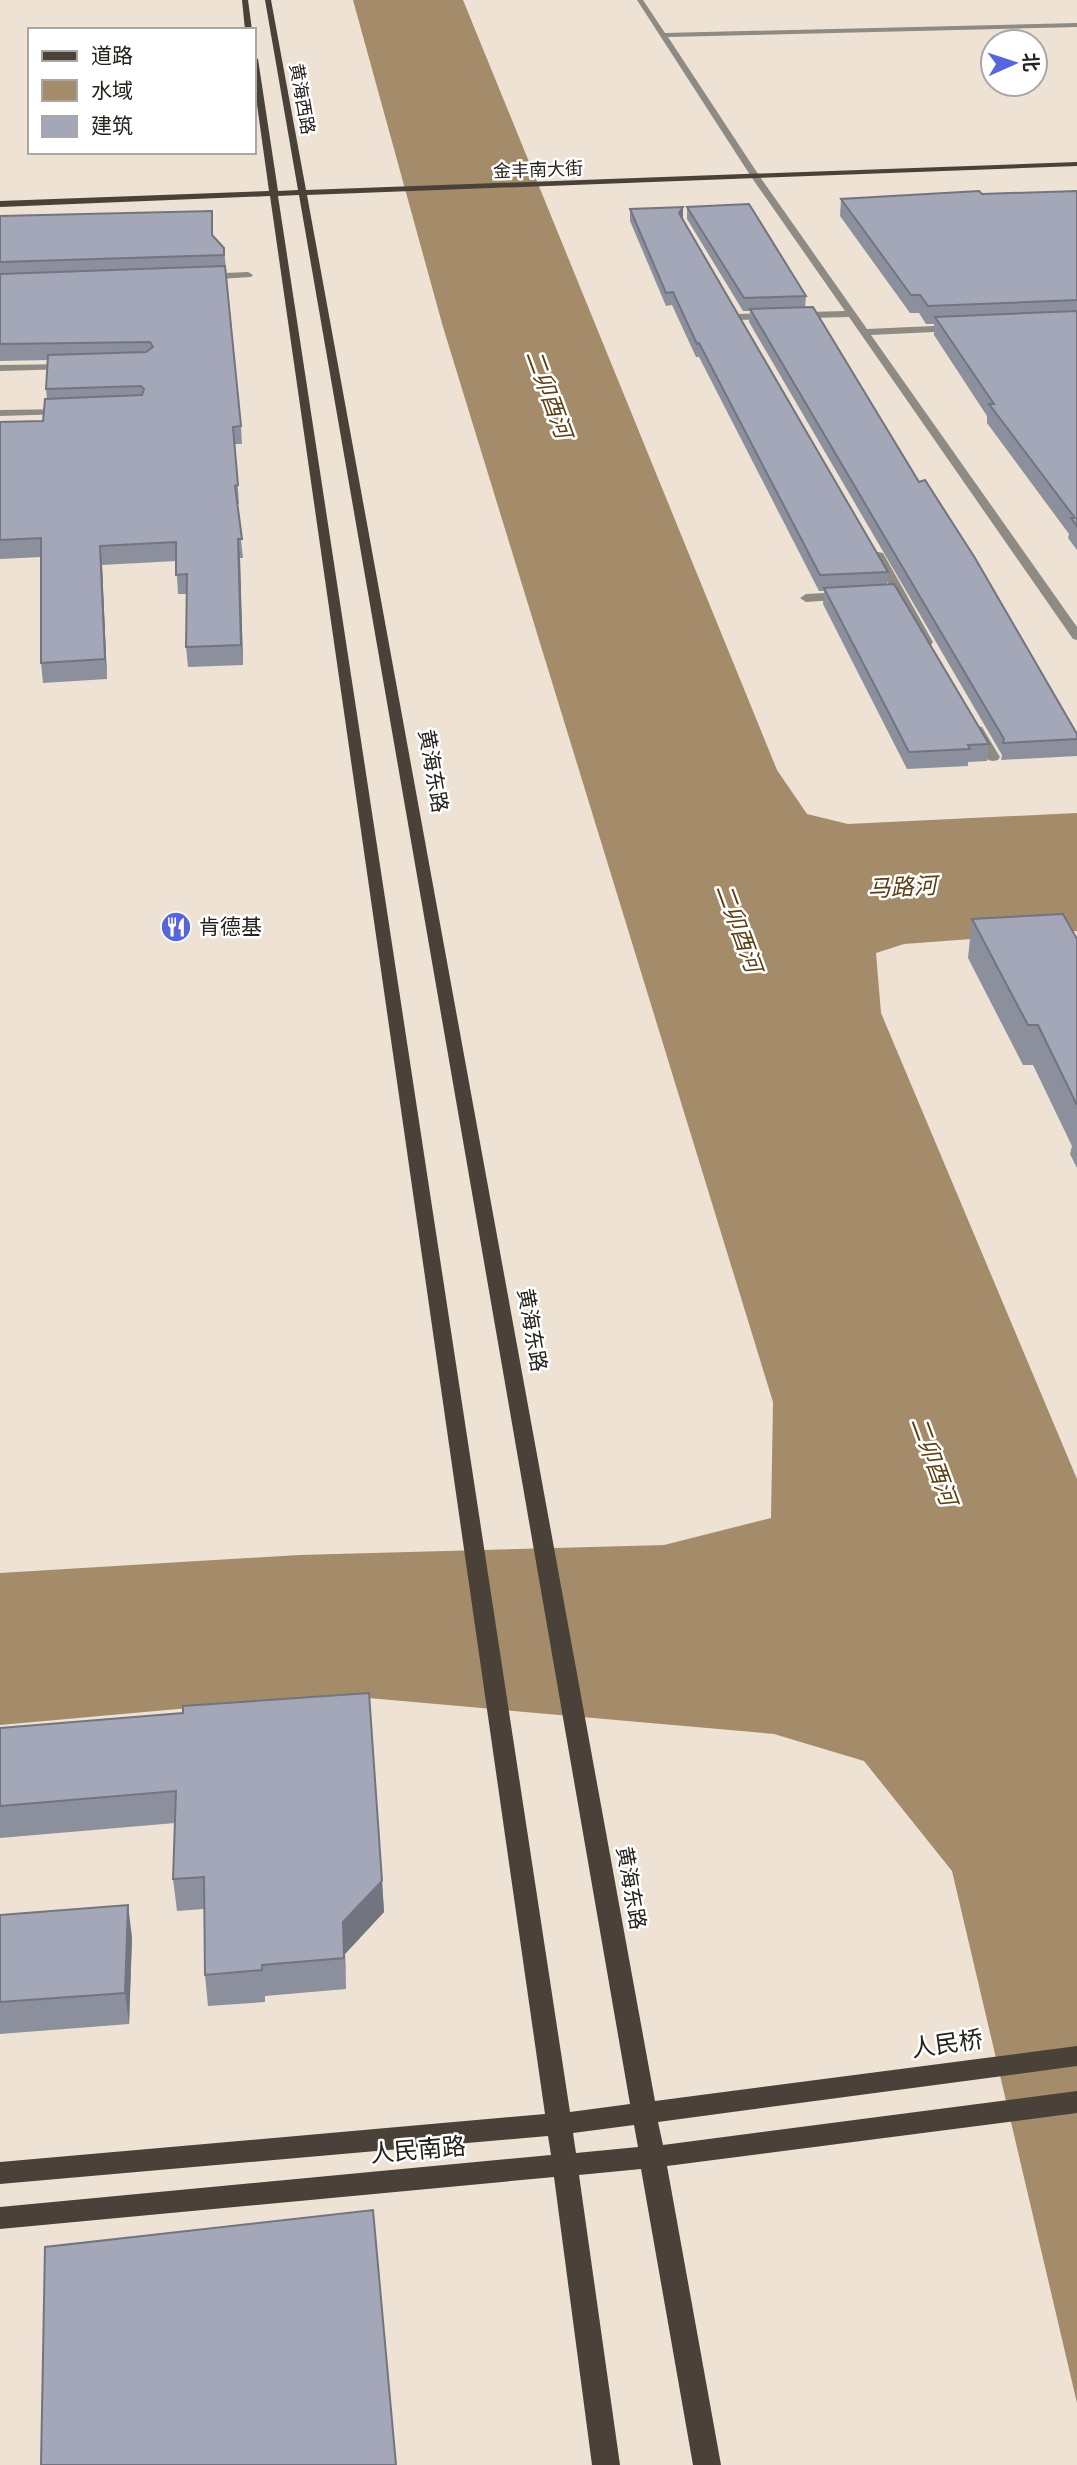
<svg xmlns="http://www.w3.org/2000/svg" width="1077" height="2465" viewBox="0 0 1077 2465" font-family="Overpass,'Noto Sans SC',sans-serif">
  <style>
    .water { fill: #a48c6a }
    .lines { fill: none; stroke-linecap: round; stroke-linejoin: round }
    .minor { fill: #8e8a84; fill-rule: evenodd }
    .major { fill: #4a4238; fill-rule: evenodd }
    .wall { fill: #8c909d }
    .shaded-wall { fill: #727580 }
    .building { fill: #a3a7b7; stroke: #727580; stroke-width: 2 }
    .labels { text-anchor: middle; stroke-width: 5; stroke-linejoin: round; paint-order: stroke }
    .far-street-label { font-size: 18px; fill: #26221d; stroke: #fff }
    .street-label { font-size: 21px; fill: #26221d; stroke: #fff }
    .poi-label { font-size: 21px; fill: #26221d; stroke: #fff; text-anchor: start }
    .water-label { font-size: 23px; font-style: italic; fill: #5b4016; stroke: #fff }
    .near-street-label { font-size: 24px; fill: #26221d; stroke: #fff }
  </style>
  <rect width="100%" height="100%" fill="#ede2d3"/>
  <polygon class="water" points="353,0 463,0 777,770 807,814 848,824 1077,813 1077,931 904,944 876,953 881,1013 1077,1479 1077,2403 952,1871 864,1761 774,1734 334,1695 0,1725 0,1573 299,1555 664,1545 771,1518 773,1402 443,327"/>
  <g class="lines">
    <g class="minor">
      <polygon points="637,0 643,0 665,33 1077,23 1077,27 668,37 760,177 867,329 955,325 960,328 955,331 871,335 1077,627 1077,640 1073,639 849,317 738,320 733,317 738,314 845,311 752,178"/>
      <polygon points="248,272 253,275 251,277 202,280 197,277 202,274"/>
      <polygon points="74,364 75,366 70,369 0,371 0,365"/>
      <polygon points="70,409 70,413 66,414 0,416 0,410"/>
      <polygon points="873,551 883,553 933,642 931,645 923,645 921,642 871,553"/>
      <polygon points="845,592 851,596 849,599 806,602 800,598 806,594"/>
      <polygon points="977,726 982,727 1000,757 998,760 993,761 988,760 970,730"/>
    </g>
    <g class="major">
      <polygon points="242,0 248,0 252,30 245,30"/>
      <path d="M 265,0 L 271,0 L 306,190 L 1077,162 L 1077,166 L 307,195 L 655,2101 L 1077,2046 L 1077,2066 L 658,2122 L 663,2145 L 1077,2091 L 1077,2113 L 667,2166 L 721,2465 L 693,2465 L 641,2169 L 579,2175 L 620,2465 L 592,2465 L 554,2177 L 0,2229 L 0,2207 L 551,2155 L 548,2136 L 0,2184 L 0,2162 L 545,2114 L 270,196 L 0,207 L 0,201 L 269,191 L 254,83 L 254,57 L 258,59 L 278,191 L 298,190 ZM 299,195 L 630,2104 L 570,2112 L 278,196 ZM 634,2125 L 638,2147 L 576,2153 L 573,2133 Z"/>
    </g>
  </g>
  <g class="wall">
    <polygon points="1077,191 1077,550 1068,538 1069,534 987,423 987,416 934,335 934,324 926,324 919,313 910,313 840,216 841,199"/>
    <polygon points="687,207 806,296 805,308 919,482 1077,734 1077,756 1001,760 1002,755 749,322 750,311 743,311 687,219"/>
    <polygon points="630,209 888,572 887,584 989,744 987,761 968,762 968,766 907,769 823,604 824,591 819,591 699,357 696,357 672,305 666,306 630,221"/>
    <polygon points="212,211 213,236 224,248 241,426 242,444 235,444 239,504 237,504 243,558 240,558 243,665 188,667 186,647 187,594 178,594 176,561 102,565 107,679 43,683 41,663 41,557 0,559 0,422 43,421 47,399 46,389 48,360 0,361 0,216"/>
    <polygon points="972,919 1077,939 1077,1168 1070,1154 1072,1146 1033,1065 1023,1065 968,958"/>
    <polygon points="183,1713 382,1881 384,1912 345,1954 346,1989 265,1996 265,2002 208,2006 205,1975 204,1909 177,1911 173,1879 175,1823 0,1838 0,1728"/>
    <polygon points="0,1915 132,1937 129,2024 0,2034"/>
  </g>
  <g class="shaded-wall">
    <polygon points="683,207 683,219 679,213"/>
    <polygon points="238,539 240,558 243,665 241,645"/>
    <polygon points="100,546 102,565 107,679 105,659"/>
    <polygon points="382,1881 384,1912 345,1954 346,1989 343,1922"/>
    <polygon points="128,1905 132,1937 129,2024 125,1993"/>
  </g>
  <g class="building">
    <polygon points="979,191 982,194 1077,191 1077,300 928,306 920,295 911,295 841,199"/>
    <polygon points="749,204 806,296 744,298 687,207"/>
    <polygon points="683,207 679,213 888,572 820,575 699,343 697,344 673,292 666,293 630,209"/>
    <polygon points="212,211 212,235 224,248 224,255 0,262 0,216"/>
    <polygon points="225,266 241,426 233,427 238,485 235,486 242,539 238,539 241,645 186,647 187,574 176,575 176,542 100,546 105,659 41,663 41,538 0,540 0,422 43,421 45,399 142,395 144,389 141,386 46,389 48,355 146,352 153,347 150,342 0,344 0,274"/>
    <polygon points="813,307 919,482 925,480 975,558 1077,734 1077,739 1003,743 1004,739 750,309"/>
    <polygon points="1077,311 1077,526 1071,518 1075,518 989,404 994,404 935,317"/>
    <polygon points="894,584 989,744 968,745 970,749 909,752 824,588"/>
    <polygon points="1063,914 1077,939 1077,1105 1038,1025 1028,1025 972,919"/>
    <polygon points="369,1693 382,1881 343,1922 344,1958 262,1965 262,1970 205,1975 204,1877 173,1879 176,1791 0,1806 0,1728 183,1713 183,1706"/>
    <polygon points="128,1905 125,1993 0,2002 0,1915"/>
    <polygon points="373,2210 396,2465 41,2465 45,2247"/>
  </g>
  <defs>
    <g id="restaurant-disc" transform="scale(1.575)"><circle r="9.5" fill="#5866dd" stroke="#fff"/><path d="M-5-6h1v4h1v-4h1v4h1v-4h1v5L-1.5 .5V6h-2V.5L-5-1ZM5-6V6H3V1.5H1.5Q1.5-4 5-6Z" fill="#fff"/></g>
  </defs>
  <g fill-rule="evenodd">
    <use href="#restaurant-disc" x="176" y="927"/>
  </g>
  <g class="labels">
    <g class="far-street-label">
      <text transform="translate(302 99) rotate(80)" y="6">黄海西路</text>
      <text transform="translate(538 170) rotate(-2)" y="6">金丰南大街</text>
    </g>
    <g class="street-label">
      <text transform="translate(433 771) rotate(80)" y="7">黄海东路</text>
      <text transform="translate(532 1330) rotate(80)" y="7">黄海东路</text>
      <text transform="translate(631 1888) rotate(80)" y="7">黄海东路</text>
    </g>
    <g class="poi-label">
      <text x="199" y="934">肯德基</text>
    </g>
    <g class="water-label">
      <text transform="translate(549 394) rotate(70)" y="8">二卯酉河</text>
      <text transform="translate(902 887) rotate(-3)" y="8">马路河</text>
      <text transform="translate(739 928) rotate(70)" y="8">二卯酉河</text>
      <text transform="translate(934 1461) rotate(70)" y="8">二卯酉河</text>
    </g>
    <g class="near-street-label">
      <text transform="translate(947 2044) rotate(-8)" y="8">人民桥</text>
      <text transform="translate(418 2150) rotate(-5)" y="8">人民南路</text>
    </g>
  </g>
  <rect x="28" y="28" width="228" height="126" fill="#ffffff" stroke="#a8a7a5" stroke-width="2"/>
  <rect x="42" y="51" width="35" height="10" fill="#4a4238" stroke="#a8a7a5" stroke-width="2"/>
  <text x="91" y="63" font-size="21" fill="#26221d">道路</text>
  <rect x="42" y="80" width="35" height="21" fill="#a48c6a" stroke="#a8a7a5" stroke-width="2"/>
  <text x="91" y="98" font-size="21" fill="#26221d">水域</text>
  <rect x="42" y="116" width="35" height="21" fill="#a3a7b7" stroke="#a8a7a5" stroke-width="2"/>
  <text x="91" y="133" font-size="21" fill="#26221d">建筑</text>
  <g transform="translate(1014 63) rotate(87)"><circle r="33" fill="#ffffff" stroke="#a8a7a5" stroke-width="2"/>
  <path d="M0-5L12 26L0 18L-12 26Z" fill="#5866dd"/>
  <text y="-10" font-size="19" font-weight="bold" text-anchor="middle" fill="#26221d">北</text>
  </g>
</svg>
